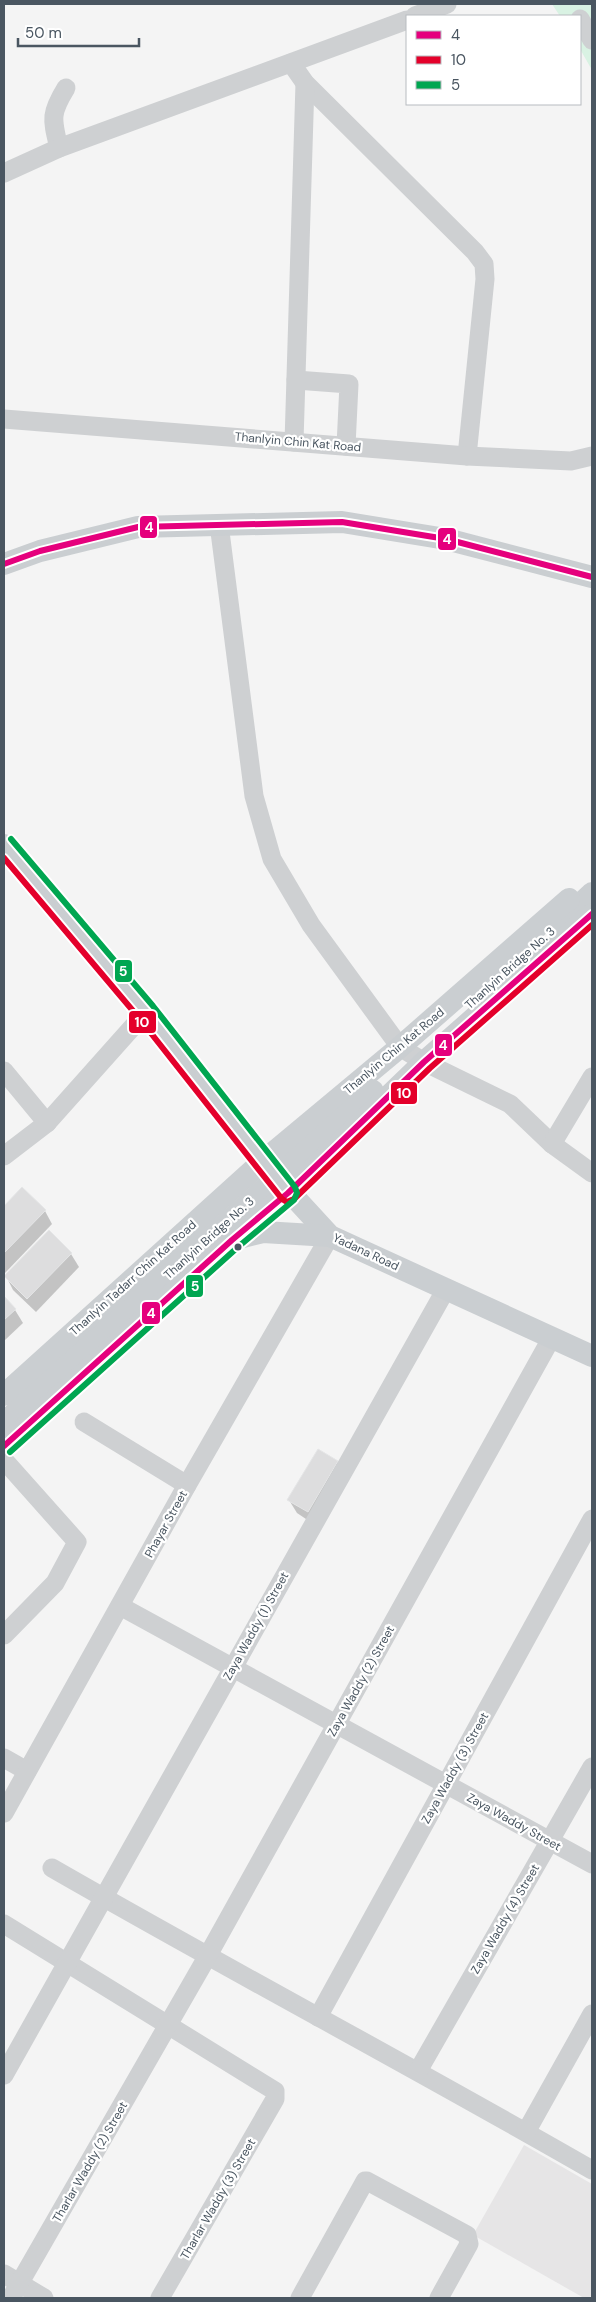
<svg xmlns="http://www.w3.org/2000/svg" width="596" height="2302" viewBox="0 0 596 2302" font-family="'DM Sans',sans-serif">
  <style>
    .education { fill: #e6e5e6 }
    .green { fill: #d9f2e3 }
    .shadow { fill: #0003 }
    .building { fill: #ddddde; stroke: #e5e6e7 }
    .lines { fill: none; stroke-linecap: round; stroke-linejoin: round }
    .minor { stroke: #ced0d2; stroke-width: 19 }
    .major { stroke: #caced1; stroke-width: 22 }
    .bus-1-casing { stroke: #fff; stroke-width: 10 }
    .bus-2-casing { stroke: #fff; stroke-width: 10 }
    .bus-3-casing { stroke: #fff; stroke-width: 10 }
    .bus-1 { stroke: #e5007d; stroke-width: 6 }
    .bus-2 { stroke: #e4002b; stroke-width: 6 }
    .bus-3 { stroke: #00a651; stroke-width: 6 }
    .bus-dot { fill: #4a5661; stroke: #fff; stroke-width: 2 }
    .labels { text-anchor: middle; stroke-width: 4.5; stroke-linejoin: round; paint-order: stroke }
    .street-label { font-size: 12px; fill: #4a5661; stroke: #fff }
    .line-badge { stroke: #fff; stroke-width: 2 }
    .badge-label { font-size: 14px; text-anchor: middle; font-weight: bold; fill: #fff }
  </style>
  <rect width="100%" height="100%" fill="#f4f4f4"/>
  <polygon class="education" points="524,2145 592,2184 592,2294 590,2298 584,2298 473,2235"/>
  <polygon class="green" points="552,4 592,4 592,70 580,49 580,16 560,16"/>
  <g class="shadow">
    <polygon points="22,1189 45,1211 52,1224 5,1273 4,1208"/>
    <polygon points="71,1254 79,1267 36,1312 13,1290 6,1276"/>
    <polygon points="4,1298 15,1310 23,1323 4,1341"/>
    <polygon points="337,1462 345,1475 315,1525 297,1513 289,1500"/>
  </g>
  <g class="building">
    <polygon points="22,1187 46,1210 4,1253 4,1206"/>
    <polygon points="49,1230 72,1253 27,1299 4,1276"/>
    <polygon points="4,1296 16,1309 4,1320"/>
    <polygon points="318,1449 338,1461 308,1512 287,1500"/>
  </g>
  <g class="lines">
    <g class="minor">
      <polyline points="415,16 447,4"/>
      <polyline points="580,19 592,40"/>
      <polyline points="291,63 305,83 475,252 484,264 485,279 467,456"/>
      <path d="M 59,148 C 52,119 50,114 66,88"/>
      <polyline points="4,173 59,148 407,20"/>
      <polyline points="296,380 349,384 346,446"/>
      <polyline points="4,419 467,456 571,461 592,456"/>
      <polyline points="294,442 305,83"/>
      <polyline points="219,524 254,796 272,859 311,925 400,1047 424,1062 510,1104 552,1144 592,1173"/>
      <polyline points="4,1071 47,1123"/>
      <polyline points="552,1144 592,1077"/>
      <polyline points="4,1156 47,1123 146,1012"/>
      <polyline points="84,1422 187,1485"/>
      <polyline points="4,1460 77,1542 55,1583 4,1635"/>
      <polyline points="120,1606 592,1864"/>
      <polyline points="4,1758 27,1771"/>
      <polyline points="4,1813 187,1485 330,1236"/>
      <path d="M 52,1868 C 231,1971 413,2067 592,2170"/>
      <polyline points="4,1924 275,2091 275,2099 160,2298"/>
      <polyline points="318,2017 592,1519"/>
      <polyline points="418,2071 592,1767"/>
      <polyline points="4,2075 446,1289"/>
      <polyline points="526,2132 592,2014"/>
      <polyline points="4,2274 44,2298"/>
      <polyline points="11,2298 207,1957 552,1337"/>
      <polyline points="300,2298 365,2181 367,2181 467,2235 469,2244 439,2298"/>
    </g>
    <g class="major">
      <polyline points="4,564 40,551 138,527 342,522 446,539 592,577"/>
      <polyline points="4,845 146,1012 262,1162 330,1236 592,1356"/>
      <polyline points="562,921 592,893"/>
      <polyline points="235,1239 263,1232 330,1236"/>
      <polyline points="4,1395 262,1162 400,1047 569,899"/>
      <polyline points="4,1423 373,1091"/>
      <polyline points="4,1446 232,1240 288,1193 424,1062 592,914"/>
    </g>
    <g class="bus-1-casing">
      <g id="bus-1">
        <polyline points="4,564 40,551 138,527 342,522 446,539 592,577"/>
        <polyline points="4,1446 232,1240 288,1193 424,1062 592,914"/>
      </g>
    </g>
    <g class="bus-2-casing">
      <polyline id="bus-2" points="4,858 139,1018 282,1199 287,1202 294,1199 430,1068 592,925"/>
    </g>
    <g class="bus-3-casing">
      <polyline id="bus-3" points="10,1452 238,1247 294,1200 297,1193 295,1187 153,1006 11,839"/>
    </g>
    <use href="#bus-1" class="bus-1"/>
    <use href="#bus-2" class="bus-2"/>
    <use href="#bus-3" class="bus-3"/>
  </g>
  <circle class="bus-dot" cx="238" cy="1247" r="4.5"/>
  <g class="labels">
    <g class="street-label">
      <text transform="translate(298 442) rotate(5)" y="4">Thanlyin Chin Kat Road</text>
      <text transform="translate(510 968) rotate(-42)" y="4">Thanlyin Bridge No. 3</text>
      <text transform="translate(394 1051) rotate(-40)" y="4">Thanlyin Chin Kat Road</text>
      <text transform="translate(209 1238) rotate(-42)" y="4">Thanlyin Bridge No. 3</text>
      <text transform="translate(366 1252) rotate(25)" y="4">Yadana Road</text>
      <text transform="translate(133 1278) rotate(-42)" y="4">Thanlyin Tadarr Chin Kat Road</text>
      <text transform="translate(166 1524) rotate(-61)" y="4">Phayar Street</text>
      <text transform="translate(256 1626) rotate(-61)" y="4">Zaya Waddy (1) Street</text>
      <text transform="translate(361 1681) rotate(-61)" y="4">Zaya Waddy (2) Street</text>
      <text transform="translate(455 1768) rotate(-61)" y="4">Zaya Waddy (3) Street</text>
      <text transform="translate(514 1822) rotate(29)" y="4">Zaya Waddy Street</text>
      <text transform="translate(505 1919) rotate(-60)" y="4">Zaya Waddy (4) Street</text>
      <text transform="translate(90 2162) rotate(-60)" y="4">Tharlar Waddy (2) Street</text>
      <text transform="translate(218 2199) rotate(-60)" y="4">Tharlar Waddy (3) Street</text>
    </g>
  </g>
  <g class="line-badge">
    <rect x="139" y="515" width="19" height="24" rx="5" fill="#e5007d"/>
    <rect x="437" y="527" width="20" height="24" rx="5" fill="#e5007d"/>
    <rect x="114" y="959" width="19" height="24" rx="5" fill="#00a651"/>
    <rect x="128" y="1010" width="29" height="24" rx="5" fill="#e4002b"/>
    <rect x="434" y="1033" width="19" height="24" rx="5" fill="#e5007d"/>
    <rect x="390" y="1081" width="28" height="24" rx="5" fill="#e4002b"/>
    <rect x="185" y="1274" width="19" height="24" rx="5" fill="#00a651"/>
    <rect x="141" y="1301" width="20" height="24" rx="5" fill="#e5007d"/>
  </g>
  <g class="badge-label">
    <text x="149" y="532">4</text>
    <text x="447" y="544">4</text>
    <text x="123" y="976">5</text>
    <text x="142" y="1027">10</text>
    <text x="443" y="1050">4</text>
    <text x="404" y="1098">10</text>
    <text x="195" y="1291">5</text>
    <text x="151" y="1318">4</text>
  </g>
  <rect width="596" height="2302" fill="none" stroke="#4a5661" stroke-width="10"/>
  <rect x="406" y="15" width="175" height="90" fill="#ffffff" stroke="#b7bbc0"/>
  <rect x="416" y="31" width="25" height="8" fill="#e5007d" stroke="#b7bbc0"/>
  <text x="451" y="40" font-size="15" fill="#4a5661">4</text>
  <rect x="416" y="56" width="25" height="8" fill="#e4002b" stroke="#b7bbc0"/>
  <text x="451" y="65" font-size="15" fill="#4a5661">10</text>
  <rect x="416" y="81" width="25" height="8" fill="#00a651" stroke="#b7bbc0"/>
  <text x="451" y="90" font-size="15" fill="#4a5661">5</text>
  <path d="M18 38v8h121v-8" fill="none" stroke="#4a5661" stroke-width="2.5"/>
  <text x="25" y="38" font-size="15" fill="#4a5661" stroke="#ffffff" stroke-width="4" paint-order="stroke">50 m</text>
</svg>
